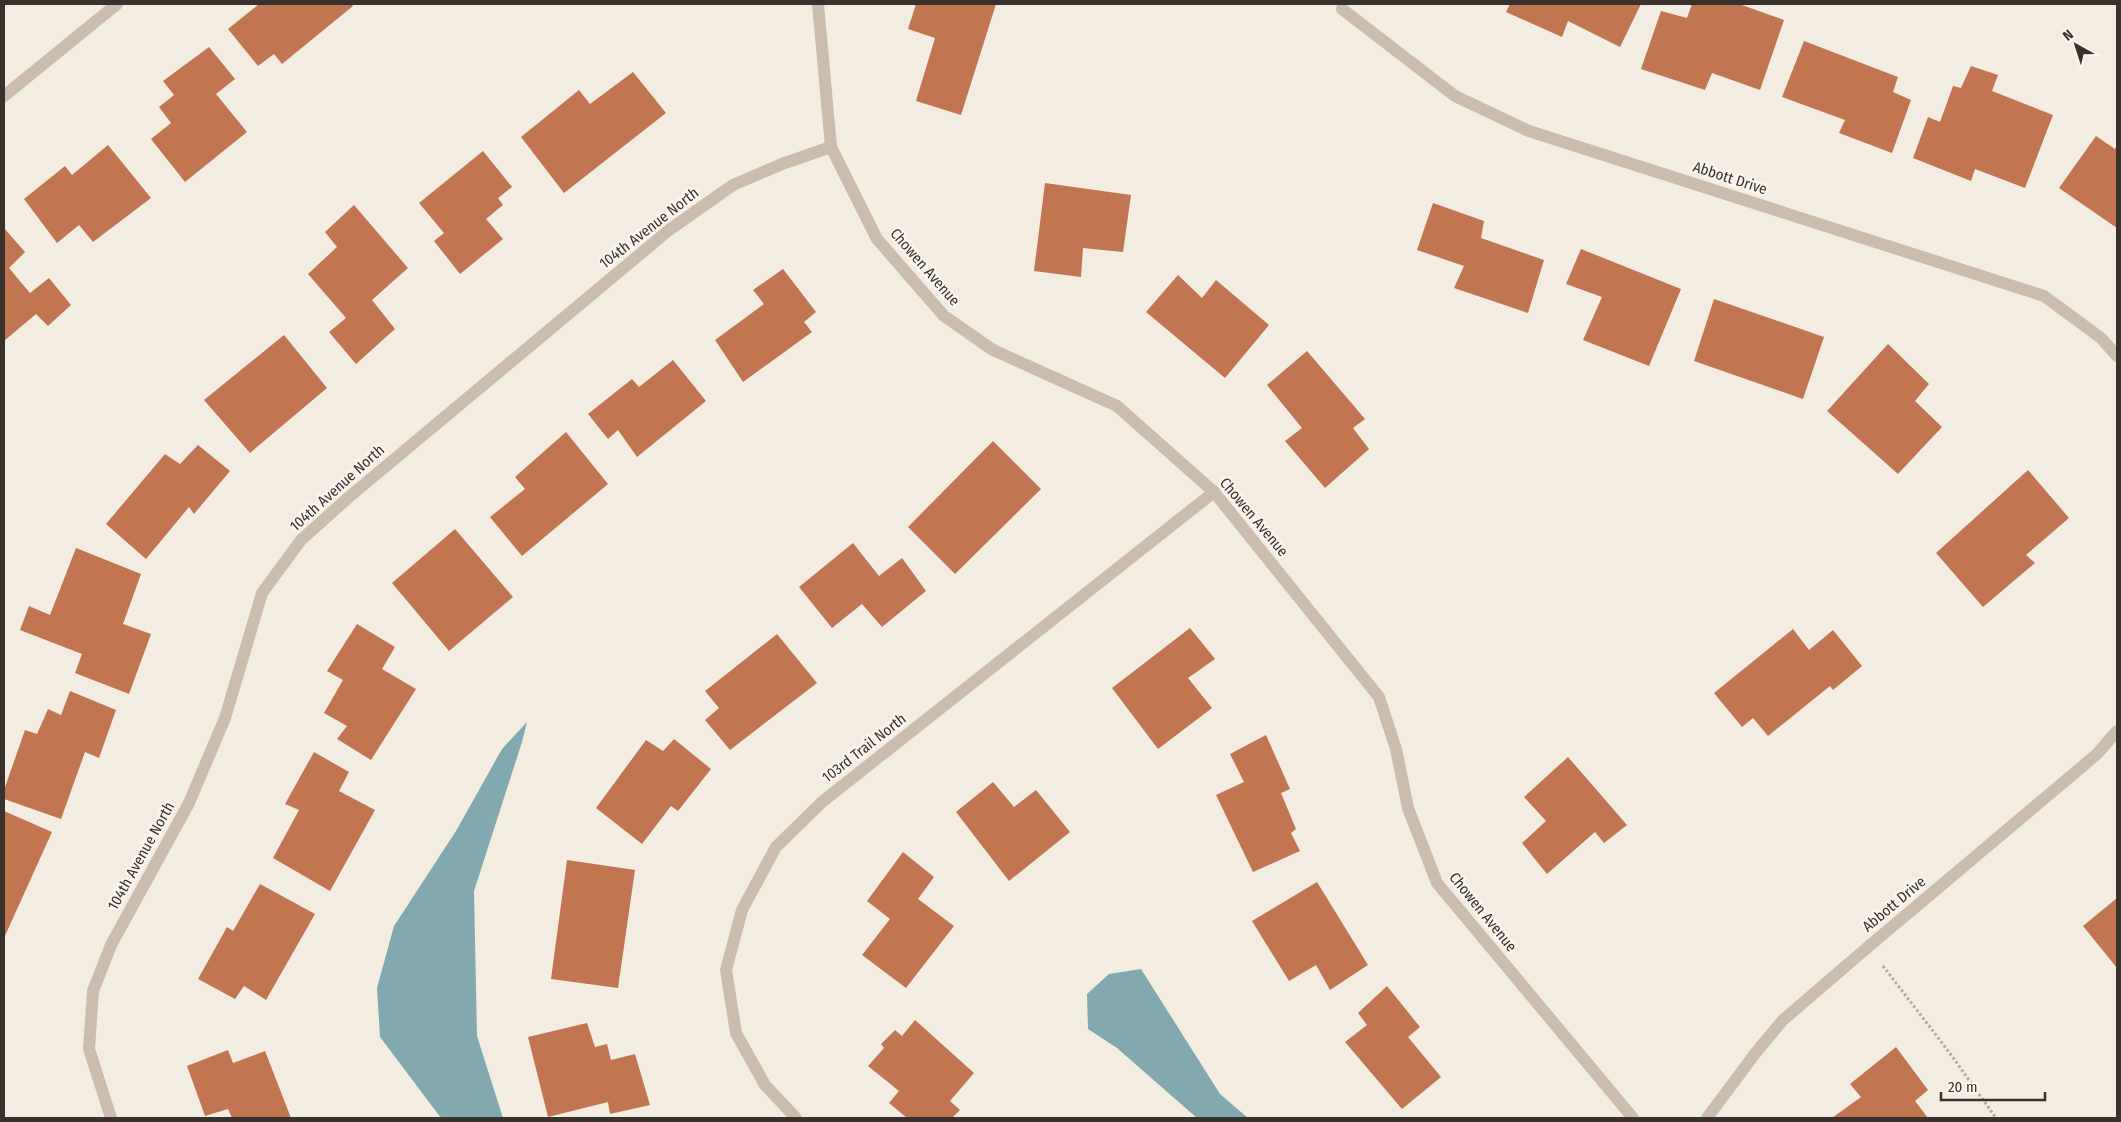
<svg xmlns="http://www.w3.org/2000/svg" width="2121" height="1122" viewBox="0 0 2121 1122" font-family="'Fira Sans Condensed',sans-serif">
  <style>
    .water { fill: #81a9af }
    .building { fill: #c17551 }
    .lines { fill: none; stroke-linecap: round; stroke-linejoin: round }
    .path { stroke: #b7a797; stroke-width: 3; stroke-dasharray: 2.5 2.5; stroke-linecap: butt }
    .minor { stroke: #cbbdad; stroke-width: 12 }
    .labels { text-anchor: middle; stroke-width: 5; stroke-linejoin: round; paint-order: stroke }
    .street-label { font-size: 15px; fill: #39312b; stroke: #faf5ee }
  </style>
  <rect width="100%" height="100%" fill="#f3ece1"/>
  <g class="water">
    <polygon points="527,722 522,742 474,891 477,1036 503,1118 441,1118 380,1037 377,988 394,926 456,831 502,749"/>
    <polygon points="1141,969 1220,1094 1248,1118 1197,1118 1117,1048 1088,1029 1087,994 1109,974"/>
  </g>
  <g class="building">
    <polygon points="259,4 351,4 353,6 282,64 274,54 258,66 228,29"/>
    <polygon points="916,4 996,4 961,115 916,101 935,38 908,29"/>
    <polygon points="1510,4 1641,4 1620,47 1568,21 1562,37 1506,12"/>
    <polygon points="1692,4 1739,4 1784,20 1760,90 1712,73 1705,90 1641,69 1661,11 1687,18"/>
    <polygon points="1804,41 1898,77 1893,92 1911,100 1892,153 1839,133 1845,120 1782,97"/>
    <polygon points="209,47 235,79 216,94 247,132 185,182 151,139 171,123 159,107 174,95 163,81"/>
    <polygon points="1971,66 1998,75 1992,91 2053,115 2025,188 1975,169 1971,181 1913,158 1928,117 1940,122 1953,86 1961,88"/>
    <polygon points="633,72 666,113 564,193 521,137 579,90 590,104"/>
    <polygon points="2096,136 2115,149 2117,145 2117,228 2059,188"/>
    <polygon points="108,145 151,198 93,242 79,225 57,243 24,199 65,166 72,175"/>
    <polygon points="483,151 512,187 498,198 503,205 486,219 503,239 460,274 434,241 444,233 419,203"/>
    <polygon points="1045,183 1131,195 1123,252 1083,248 1081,277 1034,271"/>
    <polygon points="1433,203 1484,221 1481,238 1544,260 1528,313 1454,288 1464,266 1417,250"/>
    <polygon points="354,205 408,268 372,300 395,329 356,364 329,332 346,318 308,274 337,247 325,232"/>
    <polygon points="4,228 25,252 9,268 30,293 49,278 71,305 48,326 36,314 4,341"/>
    <polygon points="1581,249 1681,289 1649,366 1583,340 1602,297 1566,284"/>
    <polygon points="783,269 816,312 804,322 812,332 743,382 715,340 764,304 753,290"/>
    <polygon points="1178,275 1202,298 1216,280 1269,325 1225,378 1146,312"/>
    <polygon points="1714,299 1824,337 1803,399 1694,361"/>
    <polygon points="284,335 327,388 250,453 204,400"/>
    <polygon points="1888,344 1929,384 1915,401 1942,427 1898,474 1827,411"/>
    <polygon points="1307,351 1365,419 1353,428 1369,449 1325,488 1285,441 1302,428 1267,385"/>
    <polygon points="673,360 706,401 637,457 618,430 608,439 588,414 632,379 639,387"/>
    <polygon points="566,432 608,484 522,556 490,517 525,489 515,477"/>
    <polygon points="993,441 1041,489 955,574 908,527"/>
    <polygon points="198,445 230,471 194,514 189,507 146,559 106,524 165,454 180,464"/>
    <polygon points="2028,470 2069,518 2026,555 2035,563 1983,607 1936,553"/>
    <polygon points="455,529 513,597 449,651 392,583"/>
    <polygon points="853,543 879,576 902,558 926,591 882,627 862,604 832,628 799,587"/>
    <polygon points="76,548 141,574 123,624 151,634 129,694 75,673 82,654 20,630 29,606 50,615"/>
    <polygon points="357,624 395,647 382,669 416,689 371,760 337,739 347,726 324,713 343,680 327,671"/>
    <polygon points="1190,628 1215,659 1188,678 1212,708 1158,749 1112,688"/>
    <polygon points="1793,629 1809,650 1833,630 1862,666 1833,690 1830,686 1768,736 1753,718 1742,727 1714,693"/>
    <polygon points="777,634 817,683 730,750 705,720 719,708 705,691"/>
    <polygon points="70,691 116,710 99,758 85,752 61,819 4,799 4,790 25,730 37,734 48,709 61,715"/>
    <polygon points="1266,735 1290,789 1281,793 1296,829 1291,833 1300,851 1253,872 1216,795 1244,782 1230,754"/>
    <polygon points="674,739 711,769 678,811 671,806 642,844 596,808 646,740 663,751"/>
    <polygon points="314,752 349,772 339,791 375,810 330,891 273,858 299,810 285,804"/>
    <polygon points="1568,757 1627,825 1604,843 1595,832 1547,874 1522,843 1546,821 1524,797"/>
    <polygon points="993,782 1014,807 1036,790 1070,832 1009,881 956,812"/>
    <polygon points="4,811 52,832 4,938"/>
    <polygon points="903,852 934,877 918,899 954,926 906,988 862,955 890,919 867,901"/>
    <polygon points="567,860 635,870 618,988 551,979"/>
    <polygon points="1317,882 1368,965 1330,990 1316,965 1289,981 1252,921"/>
    <polygon points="260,884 315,914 266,1000 244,986 235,999 198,979 227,927 233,931"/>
    <polygon points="2117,898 2117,968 2083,926"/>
    <polygon points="1387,986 1420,1027 1408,1037 1441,1077 1402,1109 1345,1042 1367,1025 1358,1013"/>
    <polygon points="915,1020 974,1073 950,1101 960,1110 952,1118 907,1118 889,1103 899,1091 868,1066 884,1048 881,1044 895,1030 902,1036"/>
    <polygon points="587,1023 595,1047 607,1044 611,1060 635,1054 650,1105 610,1114 608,1102 548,1117 528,1037"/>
    <polygon points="1896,1047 1928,1090 1915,1101 1928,1118 1832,1118 1861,1097 1850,1084"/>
    <polygon points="228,1050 233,1063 265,1051 291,1118 232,1118 228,1109 205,1116 187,1066"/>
  </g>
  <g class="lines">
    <polyline class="path" points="1883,966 1949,1052 1996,1118"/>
    <g class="minor">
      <polyline points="818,4 831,147 877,239 944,316 993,350 1117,406 1214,492 1379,697 1396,749 1408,808 1437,883 1633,1118"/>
      <polyline points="1342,9 1455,96 1529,131 2044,296 2101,338 2117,356"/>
      <polyline points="4,96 117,4"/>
      <polyline points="111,1118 89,1049 93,991 111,945 189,803 225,718 262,593 301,540 349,497 669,230 733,185 782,164 831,147"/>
      <polyline points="796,1118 765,1085 736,1033 726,970 742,910 776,847 822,802 1214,492"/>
      <polyline points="1707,1118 1757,1051 1783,1020 1868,947 2097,754 2117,731"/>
    </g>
  </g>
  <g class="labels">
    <g class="street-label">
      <text transform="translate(1730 178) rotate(18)" y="5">Abbott Drive</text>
      <text transform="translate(649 228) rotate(-38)" y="5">104th Avenue North</text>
      <text transform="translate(925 267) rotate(49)" y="5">Chowen Avenue</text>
      <text transform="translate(337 488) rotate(-42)" y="5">104th Avenue North</text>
      <text transform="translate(1254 517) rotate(50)" y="5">Chowen Avenue</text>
      <text transform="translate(864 748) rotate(-38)" y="5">103rd Trail North</text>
      <text transform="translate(141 856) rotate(-61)" y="5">104th Avenue North</text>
      <text transform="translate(1894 904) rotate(-40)" y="5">Abbott Drive</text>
      <text transform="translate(1483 912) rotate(51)" y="5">Chowen Avenue</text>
    </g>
  </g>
  <rect width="2121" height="1122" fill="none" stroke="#39312b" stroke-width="10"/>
  <g transform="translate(2076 45) rotate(321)" stroke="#faf5ee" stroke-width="4" paint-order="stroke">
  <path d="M0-4L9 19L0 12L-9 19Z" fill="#39312b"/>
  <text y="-8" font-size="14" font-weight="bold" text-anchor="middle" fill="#39312b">N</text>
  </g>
  <path d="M1941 1092v8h104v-8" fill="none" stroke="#39312b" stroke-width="2.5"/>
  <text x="1948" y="1092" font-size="15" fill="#39312b" stroke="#faf5ee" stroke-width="4" paint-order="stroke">20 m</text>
</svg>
